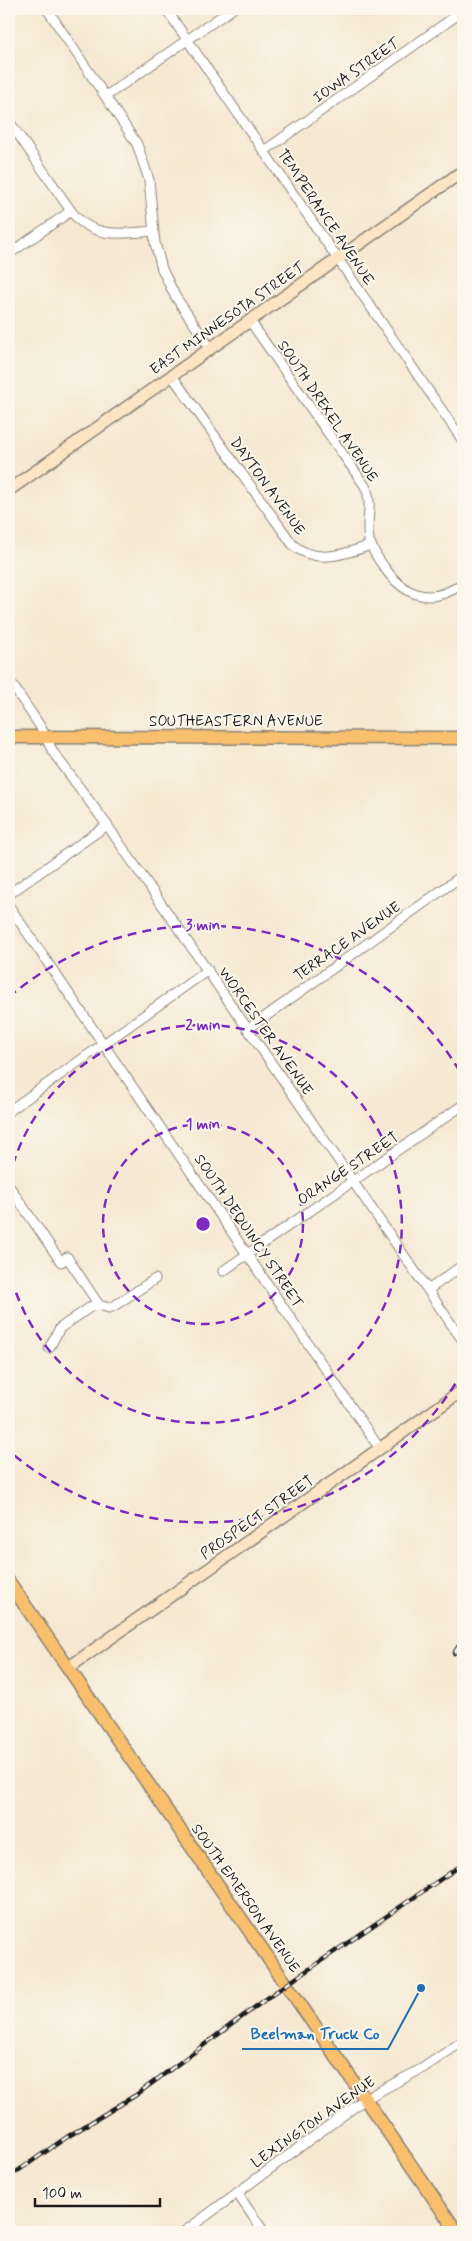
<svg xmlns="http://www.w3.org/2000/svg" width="472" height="2241" viewBox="0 0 472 2241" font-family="Mynerve,sans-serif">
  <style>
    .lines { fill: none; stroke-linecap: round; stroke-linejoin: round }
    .street-casing { stroke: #898277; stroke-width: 11 }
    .secondary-casing { stroke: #898277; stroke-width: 14 }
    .primary-casing { stroke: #898277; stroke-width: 15 }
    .street { stroke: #fff; stroke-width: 9 }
    .secondary { stroke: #fce5c4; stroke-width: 11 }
    .primary { stroke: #f8bf6c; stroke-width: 12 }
    .rail-casing { stroke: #1c1c1c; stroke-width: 4.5 }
    .rail { stroke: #fbf7ec; stroke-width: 2.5; stroke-dasharray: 8; stroke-linecap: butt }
    .ring { fill: none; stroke: #7b2cbf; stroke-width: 2.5; stroke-dasharray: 9 6 }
    .labels { text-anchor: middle; stroke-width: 4; stroke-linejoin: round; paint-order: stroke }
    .street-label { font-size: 15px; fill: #1c1c1c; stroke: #fbf7ec }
    .centre { fill: #7b2cbf; stroke: #fbf7ec; stroke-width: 2.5 }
    .ring-label { font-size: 15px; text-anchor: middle; font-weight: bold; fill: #7b2cbf; stroke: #fbf7ec; stroke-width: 4; stroke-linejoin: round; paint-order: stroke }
    .leader { fill: none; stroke: #1f6fb2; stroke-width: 2 }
    .callout-dot { fill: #1f6fb2; stroke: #fbf7ec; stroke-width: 2 }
    .callout-label { font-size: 16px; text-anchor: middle; font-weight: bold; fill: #1f6fb2; stroke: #fbf7ec; stroke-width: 4; stroke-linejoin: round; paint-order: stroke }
  </style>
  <rect width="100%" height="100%" fill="#fbf7ec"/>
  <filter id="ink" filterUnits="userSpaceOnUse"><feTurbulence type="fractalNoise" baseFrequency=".02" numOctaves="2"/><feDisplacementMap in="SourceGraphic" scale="10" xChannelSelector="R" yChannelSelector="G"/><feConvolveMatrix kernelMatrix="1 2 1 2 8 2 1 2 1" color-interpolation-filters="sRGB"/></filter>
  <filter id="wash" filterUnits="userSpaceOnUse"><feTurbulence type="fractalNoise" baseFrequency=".0096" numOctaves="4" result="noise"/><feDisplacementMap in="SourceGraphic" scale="20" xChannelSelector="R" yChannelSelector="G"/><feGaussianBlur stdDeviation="1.12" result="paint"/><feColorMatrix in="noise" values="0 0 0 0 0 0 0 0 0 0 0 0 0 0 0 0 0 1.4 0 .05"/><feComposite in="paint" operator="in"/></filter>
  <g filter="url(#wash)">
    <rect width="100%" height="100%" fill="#f6e8d2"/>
  </g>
  <g filter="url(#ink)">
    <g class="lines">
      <g class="street-casing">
        <g id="street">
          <polyline points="47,9 137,144 149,180 155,243 162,269 175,296 211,349"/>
          <polyline points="166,9 463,441"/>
          <polyline points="106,96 232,9"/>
          <path d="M 9,121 L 71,211 C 92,239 122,234 153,231"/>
          <polyline points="264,151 463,11"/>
          <polyline points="9,254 71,211"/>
          <path d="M 250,321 L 365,486 C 374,504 365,521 369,540 C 372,549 378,559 384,567 C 405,597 432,606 463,583"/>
          <path d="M 172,376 L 293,545 C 317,565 344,554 371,545"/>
          <polyline points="9,680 40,726 53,752 107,825 463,1341"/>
          <polyline points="9,894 107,825"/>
          <polyline points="9,906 380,1449"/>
          <polyline points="248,1029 463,875"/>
          <polyline points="9,1111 208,970"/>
          <polyline points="9,1186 61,1262 67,1257 99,1305"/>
          <polyline points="223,1271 463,1105"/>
          <polyline points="428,1290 463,1265"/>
          <polyline points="49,1348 60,1328 92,1306 99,1305 109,1308 114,1306 155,1279"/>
          <polyline points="9,1425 10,1424"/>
          <polyline points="237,2193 264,2232"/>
          <polyline points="184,2232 365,2099 423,2068 463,2041"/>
        </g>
      </g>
      <g class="secondary-casing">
        <g id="secondary">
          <polyline points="9,490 463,171"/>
          <polyline points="68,1668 463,1390"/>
        </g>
      </g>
      <g class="primary-casing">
        <g id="primary">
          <polyline points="9,737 463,738"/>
          <polyline points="9,1582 457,2232"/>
        </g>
      </g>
      <use href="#street" class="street"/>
      <use href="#secondary" class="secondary"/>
      <use href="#primary" class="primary"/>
      <g class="rail-casing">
        <g id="rail">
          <polyline points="454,1653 463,1640"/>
          <polyline points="9,2177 67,2137 136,2095 277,1991 463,1864"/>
        </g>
      </g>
      <use href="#rail" class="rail"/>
    </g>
  </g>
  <g class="ring">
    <circle cx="203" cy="1224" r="100"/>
    <path d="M9 1179A199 199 0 1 1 9 1269"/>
    <path d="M463 1371A299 299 0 0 1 9 1451M9 997A299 299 0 0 1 463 1077"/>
  </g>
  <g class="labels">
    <g class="street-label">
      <text transform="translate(356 70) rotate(-35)" y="5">IOWA STREET</text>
      <text transform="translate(326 217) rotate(56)" y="5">TEMPERANCE AVENUE</text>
      <text transform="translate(227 318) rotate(-35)" y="5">EAST MINNESOTA STREET</text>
      <text transform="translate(328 411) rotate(56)" y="5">SOUTH DREXEL AVENUE</text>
      <text transform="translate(268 486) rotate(54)" y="5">DAYTON AVENUE</text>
      <text x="236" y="726">SOUTHEASTERN AVENUE</text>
      <text transform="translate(347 941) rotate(-35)" y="5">TERRACE AVENUE</text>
      <text transform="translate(266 1031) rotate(55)" y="5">WORCESTER AVENUE</text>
      <text transform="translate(348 1168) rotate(-34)" y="5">ORANGE STREET</text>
      <text transform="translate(249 1231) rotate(56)" y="5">SOUTH DEQUINCY STREET</text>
      <text transform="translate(257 1517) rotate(-35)" y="5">PROSPECT STREET</text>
      <text transform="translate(246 1898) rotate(55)" y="5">SOUTH EMERSON AVENUE</text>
      <text transform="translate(313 2122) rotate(-35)" y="5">LEXINGTON AVENUE</text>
    </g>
  </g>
  <circle cx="203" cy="1224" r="8" class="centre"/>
  <g class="ring-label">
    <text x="203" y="930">3 min</text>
    <text x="203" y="1030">2 min</text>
    <text x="203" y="1129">1 min</text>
  </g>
  <path class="leader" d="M421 1988L388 2049H242"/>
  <circle class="callout-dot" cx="421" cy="1988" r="5"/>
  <g class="callout-label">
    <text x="315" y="2039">Beelman Truck Co</text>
  </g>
  <rect width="472" height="2241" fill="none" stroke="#fbf7ec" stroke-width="30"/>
  <path d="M35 2198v8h125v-8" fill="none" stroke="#1c1c1c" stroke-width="2.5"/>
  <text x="42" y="2198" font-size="15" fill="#1c1c1c" stroke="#fbf7ec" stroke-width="4" paint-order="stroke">100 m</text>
</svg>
